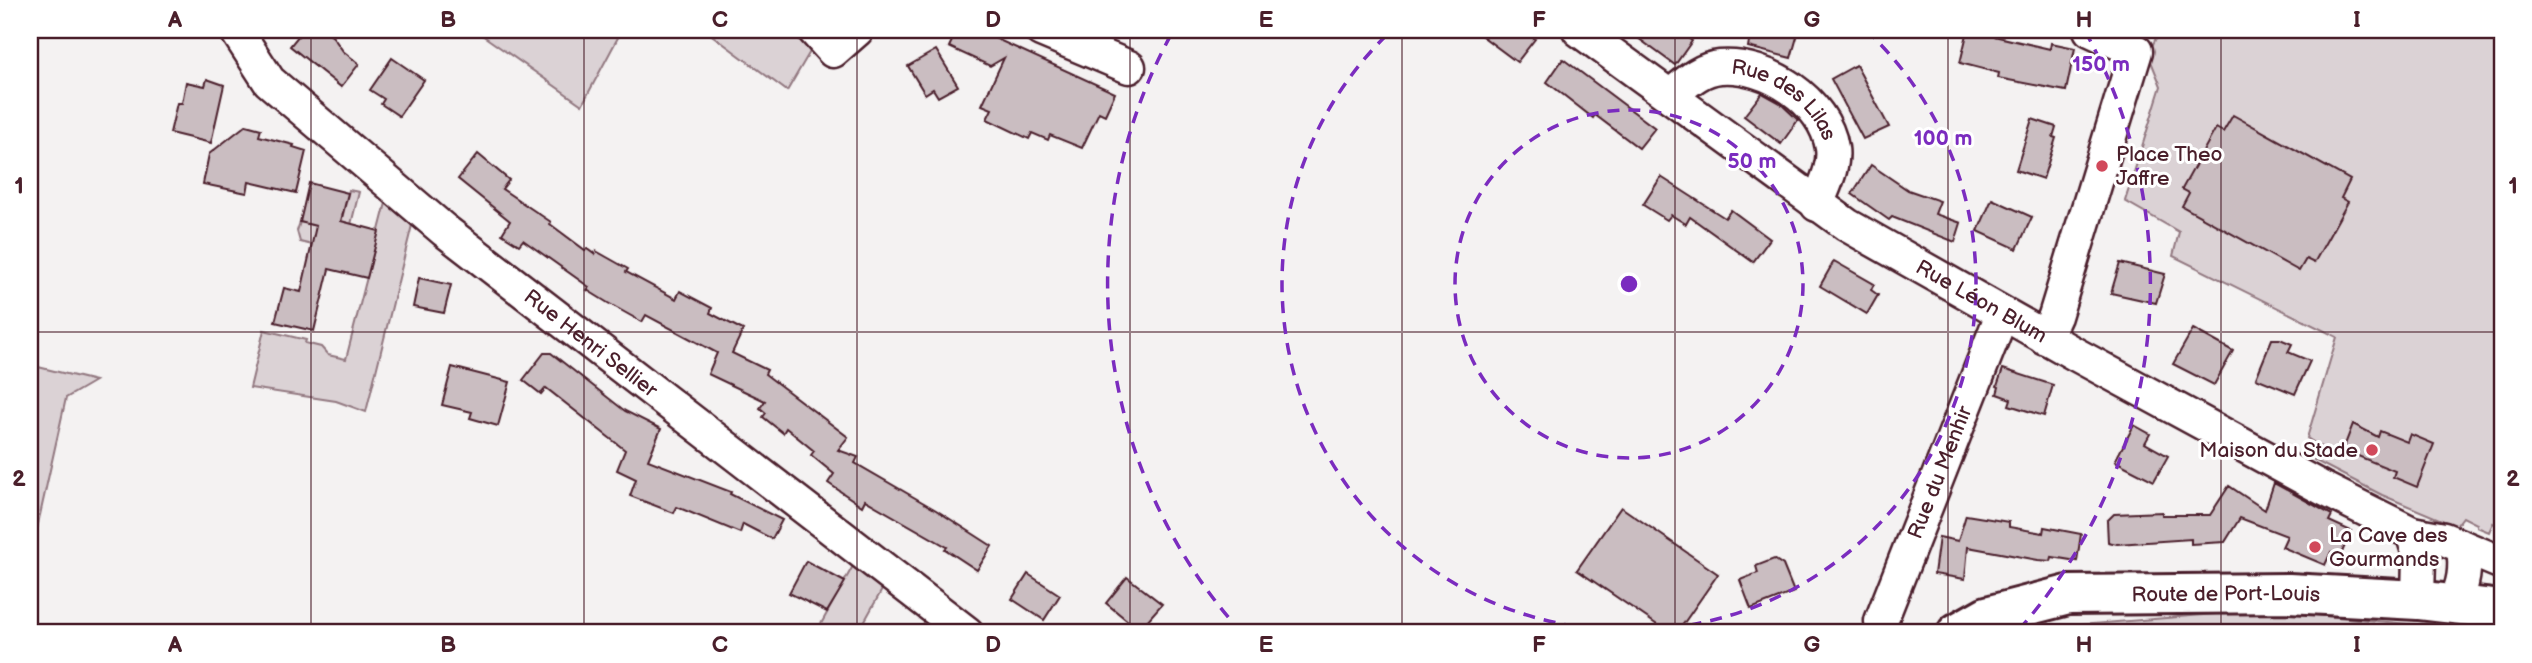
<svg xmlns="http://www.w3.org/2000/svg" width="2532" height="663" viewBox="0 0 2532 663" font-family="'Balsamiq Sans',sans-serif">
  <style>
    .green { fill: #dbd2d5; stroke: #927880; stroke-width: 2 }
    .building { fill: #cabdc1; stroke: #4a1f2b; stroke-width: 2 }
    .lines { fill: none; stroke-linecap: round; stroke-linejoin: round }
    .minor-casing { stroke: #4a1f2b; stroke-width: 37 }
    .major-casing { stroke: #4a1f2b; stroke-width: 44 }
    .minor { stroke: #fff; stroke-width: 32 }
    .major { stroke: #fff; stroke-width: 38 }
    .grid { fill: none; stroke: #4a1f2b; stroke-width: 2; stroke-opacity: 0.55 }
    .ring { fill: none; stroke: #7b2cbf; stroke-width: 3.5; stroke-dasharray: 12 9 }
    .poi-dot { fill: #d1495b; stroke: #fff; stroke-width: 2.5 }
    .labels { text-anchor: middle; stroke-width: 6; stroke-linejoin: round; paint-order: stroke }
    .street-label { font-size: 21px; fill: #4a1f2b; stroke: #fff }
    .poi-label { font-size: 21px; fill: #4a1f2b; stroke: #fff; text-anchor: start }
    .centre { fill: #7b2cbf; stroke: #fff; stroke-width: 3.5 }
    .ring-label { font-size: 21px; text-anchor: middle; font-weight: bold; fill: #7b2cbf; stroke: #fff; stroke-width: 6; stroke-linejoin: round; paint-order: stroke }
    .neatline { fill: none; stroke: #4a1f2b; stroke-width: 2.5 }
    .grid-label { font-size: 23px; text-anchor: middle; font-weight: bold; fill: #4a1f2b }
  </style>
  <rect width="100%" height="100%" fill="#f4f2f2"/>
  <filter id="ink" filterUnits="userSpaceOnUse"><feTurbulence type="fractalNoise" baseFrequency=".0143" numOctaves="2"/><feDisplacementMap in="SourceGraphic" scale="14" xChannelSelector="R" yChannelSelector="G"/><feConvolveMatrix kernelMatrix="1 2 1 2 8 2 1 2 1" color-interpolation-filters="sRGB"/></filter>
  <g filter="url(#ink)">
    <g class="green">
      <polygon points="475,30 622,30 582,105"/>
      <polygon points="705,30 800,30 811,50 787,91"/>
      <polygon points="2160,30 2502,30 2502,528 2493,523 2489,532 2477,527 2477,524 2463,517 2456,526 2382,495 2314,460 2321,447 2307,438 2337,337 2173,256 2179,232 2125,201 2161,86 2148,54"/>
      <polygon points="349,190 359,192 344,253 300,242 297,231 300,222 339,231"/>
      <polygon points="387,199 413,221 366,412 336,401 250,388 264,330 306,340 305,343 321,347 328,355 346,359"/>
      <polygon points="30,365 95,381 66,398 30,560"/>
      <polygon points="854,564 883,588 858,633 816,633"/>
      <polygon points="2265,610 2499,633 2005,633 2005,631"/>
    </g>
    <g class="building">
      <polygon points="303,30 324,30 333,37 343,51 359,64 341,87 290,46"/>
      <polygon points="957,30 977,30 1115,93 1105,115 1099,112 1082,148 1050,135 1048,140 1032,133 1029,139 987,119 992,109 982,105 1004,58 990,66 949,47"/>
      <polygon points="1474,30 1523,30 1535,39 1517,62"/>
      <polygon points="1627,30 1677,30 1692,41 1675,65"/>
      <polygon points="1751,30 1799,30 1791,58 1748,47"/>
      <polygon points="1968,30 2050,49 2051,43 2075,48 2066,91 1998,78 1999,73 1960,63"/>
      <polygon points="936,50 958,86 938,97 933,89 925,94 908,66"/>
      <polygon points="392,58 424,80 399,116 381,104 384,99 370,90"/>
      <polygon points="1563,59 1655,128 1639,148 1595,115 1593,118 1547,82"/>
      <polygon points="1856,65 1889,127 1863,139 1831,79"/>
      <polygon points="207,79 224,85 211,143 170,133 177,103 182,103 186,82 205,86"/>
      <polygon points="1762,93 1780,103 1798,120 1781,144 1744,116"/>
      <polygon points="2233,115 2350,180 2341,198 2348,202 2314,263 2306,259 2299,271 2182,206 2189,193 2182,189 2216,128 2223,132"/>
      <polygon points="2032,119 2056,127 2053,137 2056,138 2043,179 2016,170"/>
      <polygon points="246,125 261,129 259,136 294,145 293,147 306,151 296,193 249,182 247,193 203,184 209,154"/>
      <polygon points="478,154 509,180 502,189 551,222 550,224 585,250 587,249 594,254 596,251 628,269 626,272 676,299 680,291 712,308 710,313 743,330 732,353 767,370 765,374 848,437 838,450 858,457 855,463 936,510 992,546 977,570 945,549 947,547 865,500 862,506 828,483 834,474 811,455 814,451 786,428 783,433 763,417 766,413 760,408 765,401 708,374 717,353 646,315 642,322 608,303 587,290 589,287 523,240 519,245 502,234 510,221 458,179"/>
      <polygon points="1871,165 1908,190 1940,201 1935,214 1961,223 1955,242 1892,217 1889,220 1852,194"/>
      <polygon points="1661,177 1725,218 1731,210 1770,239 1753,262 1690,217 1686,224 1671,215 1667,220 1643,205"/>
      <polygon points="309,183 348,193 341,221 379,231 367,278 329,269 314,331 275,322 284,288 301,292 316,226 300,222"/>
      <polygon points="1992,199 2032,217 2017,249 1978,231"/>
      <polygon points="1834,261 1874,284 1871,290 1878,295 1867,314 1820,286"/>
      <polygon points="2120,263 2165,274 2156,303 2111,293"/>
      <polygon points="419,278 451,285 444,313 413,307"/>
      <polygon points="2193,329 2233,351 2214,385 2173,364"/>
      <polygon points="2272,339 2280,339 2292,344 2288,352 2310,361 2295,394 2256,378"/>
      <polygon points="544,353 551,353 625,411 661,429 648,460 731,492 730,494 782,520 772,539 743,524 740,533 677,507 674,513 630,496 636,479 617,470 625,450 546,388 541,394 523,380"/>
      <polygon points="452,367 510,382 498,426 470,418 472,412 442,405"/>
      <polygon points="2003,369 2053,385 2044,416 2009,405 2011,399 1997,394 1999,387 1997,386"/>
      <polygon points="2353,424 2378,437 2380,431 2407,442 2410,434 2434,444 2417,487 2393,477 2395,471 2343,450"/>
      <polygon points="2134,425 2150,434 2145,443 2168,456 2154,481 2115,461"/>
      <polygon points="2274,483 2332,515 2329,521 2351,531 2340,557 2331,552 2325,565 2282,547 2287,536 2240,518 2225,542 2191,544 2191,539 2117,544 2108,542 2107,521 2114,514 2162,512 2162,515 2210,515 2229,486 2265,510"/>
      <polygon points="1621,507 1718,574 1677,633 1669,633 1577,570"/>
      <polygon points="1966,515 2009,522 2009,527 2043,533 2044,527 2081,534 2077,561 2052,557 2051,561 2038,560 1968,547 1965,579 1934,574 1939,537 1958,541"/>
      <polygon points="1774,559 1783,565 1794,592 1751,609 1740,580 1758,573 1756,566"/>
      <polygon points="806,561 845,582 827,612 789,593"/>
      <polygon points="1028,574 1060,595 1044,620 1012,599"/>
      <polygon points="1127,577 1162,604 1139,630 1106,603"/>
    </g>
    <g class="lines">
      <g class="minor-casing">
        <g id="minor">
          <path id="s1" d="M 236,30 L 269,81 L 444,230 L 967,633"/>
          <polyline points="814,30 833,51 857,30"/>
          <polyline points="1041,30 1129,67"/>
          <path id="s2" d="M 1579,30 L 1847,225 L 2075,354 L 2322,488 L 2412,533 L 2444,539 L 2502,563"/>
          <path id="s3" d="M 1670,96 C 1685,84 1699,69 1720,67 C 1767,63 1825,101 1832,148 C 1835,167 1823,188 1817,205"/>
          <polyline points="2045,338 2055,316 2136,51 2090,30"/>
          <polyline points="2412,533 2419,555 2418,600"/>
          <path d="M 2454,604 C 2464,584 2466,569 2463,547"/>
          <path id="s4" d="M 1883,633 L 1881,621 L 2002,314"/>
        </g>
      </g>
      <g class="major-casing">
        <g id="major">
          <path id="s5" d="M 1957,633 L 1987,616 L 2068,595 L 2289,593 L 2418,600 L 2502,610"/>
        </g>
      </g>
      <use href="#minor" class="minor"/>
      <use href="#major" class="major"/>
    </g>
  </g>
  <path class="grid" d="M 311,30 L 311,633M 584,30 L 584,633M 857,30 L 857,633M 1130,30 L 1130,633M 1402,30 L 1402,633M 1675,30 L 1675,633M 1948,30 L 1948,633M 2221,30 L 2221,633M 30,332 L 2502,332"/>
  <g class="ring">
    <circle cx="1629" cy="284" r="174"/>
    <path d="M1866 30A347 347 0 1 1 1392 30"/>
    <path d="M1242 633A521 521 0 0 1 1173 31M2085 31A521 521 0 0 1 2016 633"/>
  </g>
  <g class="poi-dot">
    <circle cx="2102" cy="166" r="7"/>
    <circle cx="2372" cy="450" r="7"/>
    <circle cx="2315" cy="547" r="7"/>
  </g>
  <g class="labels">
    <g class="street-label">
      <text dy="7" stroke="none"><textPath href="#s3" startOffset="135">Rue des Lilas</textPath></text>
      <text dy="7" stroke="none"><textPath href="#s2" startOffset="486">Rue Léon Blum</textPath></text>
      <text dy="7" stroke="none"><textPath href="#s1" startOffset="476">Rue Henri Sellier</textPath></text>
      <text dy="7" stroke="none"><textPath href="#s4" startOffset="172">Rue du Menhir</textPath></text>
      <text dy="7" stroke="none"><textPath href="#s5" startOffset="276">Route de Port-Louis</textPath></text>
    </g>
    <g class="poi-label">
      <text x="2116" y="161">Place Theo<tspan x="2116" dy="24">Jaffre</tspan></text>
      <text x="2358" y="457" text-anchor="end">Maison du Stade</text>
      <text x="2329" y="542">La Cave des<tspan x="2329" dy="24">Gourmands</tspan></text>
    </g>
  </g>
  <circle cx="1629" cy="284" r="10" class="centre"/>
  <g class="ring-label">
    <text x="2101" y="71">150 m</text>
    <text x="1943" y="145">100 m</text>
    <text x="1752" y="168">50 m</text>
  </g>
  <rect width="2532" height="663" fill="none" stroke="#fff" stroke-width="77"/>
  <rect x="38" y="38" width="2456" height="586" class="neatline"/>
  <g class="grid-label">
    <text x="175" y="27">A</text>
    <text x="448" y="27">B</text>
    <text x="720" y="27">C</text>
    <text x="993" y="27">D</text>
    <text x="1266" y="27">E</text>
    <text x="1539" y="27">F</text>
    <text x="1812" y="27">G</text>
    <text x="2084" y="27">H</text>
    <text x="2357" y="27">I</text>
    <text x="19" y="193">1</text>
    <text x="2513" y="193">1</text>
    <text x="19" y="486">2</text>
    <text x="2513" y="486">2</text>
    <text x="175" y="652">A</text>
    <text x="448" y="652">B</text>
    <text x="720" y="652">C</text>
    <text x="993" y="652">D</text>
    <text x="1266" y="652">E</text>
    <text x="1539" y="652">F</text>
    <text x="1812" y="652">G</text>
    <text x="2084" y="652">H</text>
    <text x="2357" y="652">I</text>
  </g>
</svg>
